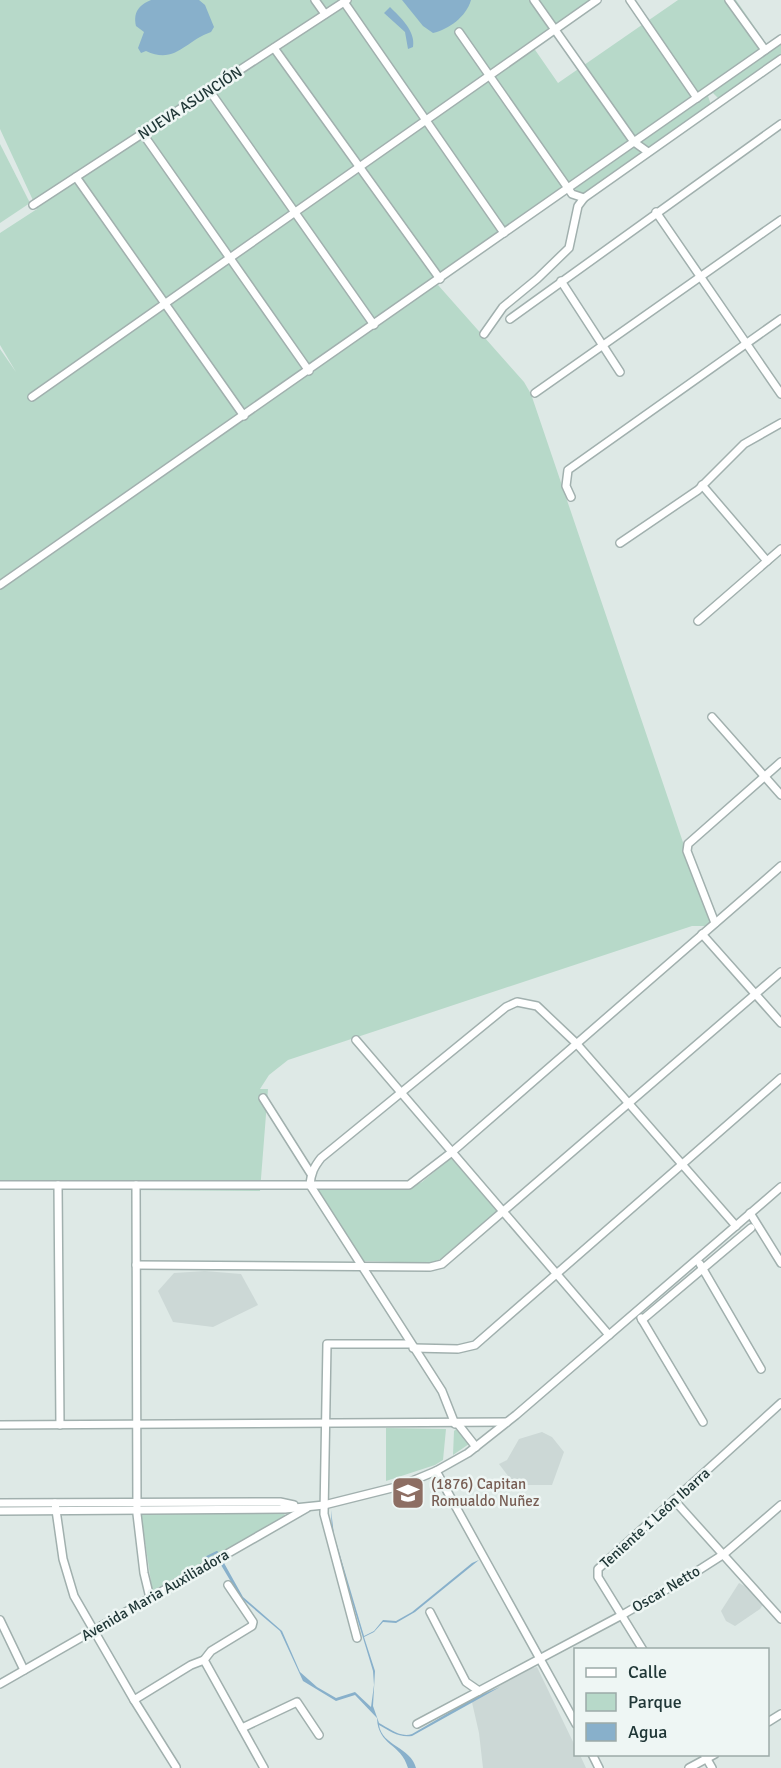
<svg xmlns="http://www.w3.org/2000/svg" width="781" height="1768" viewBox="0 0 781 1768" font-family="Signika,sans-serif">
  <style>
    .built { fill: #ccd8d6 }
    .green { fill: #b7d9c9 }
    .water { fill: #88b0cb }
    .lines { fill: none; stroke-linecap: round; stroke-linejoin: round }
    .stream { stroke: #88b0cb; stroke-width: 2 }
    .minor-casing { stroke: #a1b0ae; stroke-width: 10 }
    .minor { stroke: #fff; stroke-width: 7 }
    .labels { text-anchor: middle; stroke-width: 5; stroke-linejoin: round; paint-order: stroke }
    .street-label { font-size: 15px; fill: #203737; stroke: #eef6f4 }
    .education-label { font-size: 15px; fill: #785e54; stroke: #eef6f4; text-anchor: start }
  </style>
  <rect width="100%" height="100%" fill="#dee9e6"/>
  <g class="built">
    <polygon points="205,1271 241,1274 258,1305 213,1327 173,1322 158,1291 174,1273"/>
    <polygon points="542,1432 552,1437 564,1452 552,1485 515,1485 499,1464 507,1460 519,1439"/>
    <polygon points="739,1583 756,1592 764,1603 760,1609 735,1626 726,1621 721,1611"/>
    <polygon points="537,1667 575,1746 576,1754 580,1755 586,1768 483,1768 479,1733 471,1698 500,1676"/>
  </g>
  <g class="green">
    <polygon points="0,0 597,0 531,44 558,83 678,0 736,0 770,49 781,42 781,55 719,99 713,93 708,96 711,105 581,197 574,188 0,583 0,349 16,372 0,345 0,233 37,209 0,129"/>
    <polygon points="0,144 30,203 0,223"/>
    <polygon points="438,285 524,382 531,394 710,922 705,926 692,926 288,1060 269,1075 260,1089 268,1089 260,1191 0,1189 0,587 431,287"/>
    <polygon points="451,1158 498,1212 447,1256 432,1263 361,1261 318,1190 408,1188 422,1182"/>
    <polygon points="386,1428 446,1429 443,1460 435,1465 386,1481"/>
    <polygon points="456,1429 469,1444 453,1455 454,1431"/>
    <polygon points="284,1512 285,1516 154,1590 152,1589 141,1514"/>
  </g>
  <g class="water">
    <path d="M 151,0 L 199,0 L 205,5 L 214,27 L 211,32 C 185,41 175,65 146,51 L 141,53 L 138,48 L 144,32 L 136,26 C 133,12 139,5 151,0 Z"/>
    <path d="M 402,0 L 471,0 C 466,17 449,29 433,33 L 423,26 Z"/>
    <path d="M 390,7 C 400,17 416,31 413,47 L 408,49 L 405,32 L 384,13 Z"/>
    <path d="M 331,1510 L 334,1535 L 364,1636 L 374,1631 L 383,1620 L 396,1621 L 412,1612 L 472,1563 L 479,1560 L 415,1612 L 396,1623 L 383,1622 L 374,1632 L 364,1637 L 375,1671 L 373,1706 L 379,1723 C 389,1728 400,1738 412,1734 L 474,1698 L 500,1687 L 412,1736 C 399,1738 390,1731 379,1725 C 382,1746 411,1747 416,1768 L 408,1768 C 401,1743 378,1746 377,1718 L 355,1695 L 336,1701 L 303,1681 L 280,1631 L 240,1597 L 221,1565 L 224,1563 L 243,1597 L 282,1631 L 300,1672 L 317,1687 L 336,1698 L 355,1692 L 371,1707 L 374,1685 L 373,1671 L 332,1535 Z"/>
  </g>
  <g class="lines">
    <polyline class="stream" points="205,1558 217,1552"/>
    <g class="minor-casing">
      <g id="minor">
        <polyline points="315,0 325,14"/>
        <polyline points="534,0 634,142 648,152"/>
        <polyline points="630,0 697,98"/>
        <polyline points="729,0 765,50"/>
        <polyline points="344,2 504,233"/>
        <polyline points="459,32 572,194 584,198"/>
        <polyline points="274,48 440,279"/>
        <polyline points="209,90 374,325"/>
        <polyline points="143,134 309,371"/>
        <polyline points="76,177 244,416"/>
        <polyline points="33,205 347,0"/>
        <polyline points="656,212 781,394"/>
        <polyline points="561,281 620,372"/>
        <polyline points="510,319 781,124"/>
        <polyline points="484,334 503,307 537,279 569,248 578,206 584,198 781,59"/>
        <polyline points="535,393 781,220"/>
        <polyline points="32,397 597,0"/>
        <polyline points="702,485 767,561"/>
        <polyline points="571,497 566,486 568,470 781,319"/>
        <polyline points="620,543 698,490 744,444 781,423"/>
        <polyline points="0,585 781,39"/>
        <polyline points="698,621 781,549"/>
        <polyline points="712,717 781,795"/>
        <polyline points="715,923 687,851 688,844 781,762"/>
        <polyline points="702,934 781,1023"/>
        <polyline points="356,1040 609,1335"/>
        <polyline points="263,1098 311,1174"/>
        <polyline points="0,1185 409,1185 452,1152 781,866"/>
        <polyline points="58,1185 60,1425"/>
        <polyline points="136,1185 137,1514 144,1573 150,1598"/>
        <polyline points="750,1213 781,1263"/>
        <polyline points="700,1264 761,1369"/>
        <polyline points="136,1265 430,1267 442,1264 781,972"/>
        <polyline points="641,1318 703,1422"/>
        <polyline points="642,1320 751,1228"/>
        <polyline points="413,1348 458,1349 475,1345 781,1078"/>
        <path d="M 455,1424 L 442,1391 L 310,1185 C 311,1173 314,1167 321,1158 L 506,1007 L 517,1002 L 537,1006 L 576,1043 L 736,1226"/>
        <polyline points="458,1424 476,1447"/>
        <polyline points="0,1425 507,1422"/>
        <polyline points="436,1471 576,1724"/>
        <polyline points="674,1500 781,1619"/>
        <polyline points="0,1503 280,1502 294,1505"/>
        <polyline points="55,1503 63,1559 74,1596 134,1700 191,1665 204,1660 264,1768"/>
        <polyline points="0,1511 285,1509 324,1505 400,1486 436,1471 468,1453 516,1415 781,1187"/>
        <polyline points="430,1612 466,1682 479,1691"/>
        <polyline points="0,1620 24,1670"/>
        <polyline points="357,1638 324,1514 327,1344 410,1344"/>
        <polyline points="643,1650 598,1577 598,1569 781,1403"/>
        <polyline points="204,1660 211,1651 252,1626 253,1622 228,1585"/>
        <polyline points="0,1684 307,1508"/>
        <polyline points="134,1700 176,1767"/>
        <polyline points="768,1722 781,1714"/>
        <polyline points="417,1724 622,1615 688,1577 724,1554 781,1505"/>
        <polyline points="242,1728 297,1702 319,1735"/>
        <polyline points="592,1754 599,1768"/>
        <polyline points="704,1754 712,1768"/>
        <polyline points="689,1768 715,1754"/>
      </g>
    </g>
    <use href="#minor" class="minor"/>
  </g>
  <defs>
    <g id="school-square" transform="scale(1.725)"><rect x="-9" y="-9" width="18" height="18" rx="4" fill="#8d6e63" stroke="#eef6f4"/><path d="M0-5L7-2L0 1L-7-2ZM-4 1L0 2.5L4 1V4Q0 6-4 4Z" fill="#fff"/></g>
  </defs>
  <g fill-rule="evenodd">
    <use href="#school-square" x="408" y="1493"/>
  </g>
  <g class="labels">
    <g class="street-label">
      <text transform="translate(190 103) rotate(-33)" y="5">NUEVA ASUNCIÓN</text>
      <text transform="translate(655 1518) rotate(-42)" y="5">Teniente 1 León Ibarra</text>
      <text transform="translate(666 1589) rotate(-31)" y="5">Oscar Netto</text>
      <text transform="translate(155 1595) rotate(-30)" y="5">Avenida Maria Auxiliadora</text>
    </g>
    <g class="education-label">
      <text x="431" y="1489">(1876) Capitan<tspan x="431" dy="17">Romualdo Nuñez</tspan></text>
    </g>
  </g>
  <rect x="574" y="1648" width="195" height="108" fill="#eef6f4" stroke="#9caaa8" stroke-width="1.5"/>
  <rect x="586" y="1668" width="30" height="9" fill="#ffffff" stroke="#9caaa8" stroke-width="1.5"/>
  <text x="628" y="1678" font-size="18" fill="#203737">Calle</text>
  <rect x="586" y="1693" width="30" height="18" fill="#b7d9c9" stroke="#9caaa8" stroke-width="1.5"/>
  <text x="628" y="1708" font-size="18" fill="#203737">Parque</text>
  <rect x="586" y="1723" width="30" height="18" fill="#88b0cb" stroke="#9caaa8" stroke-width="1.5"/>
  <text x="628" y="1738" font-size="18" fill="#203737">Agua</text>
</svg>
